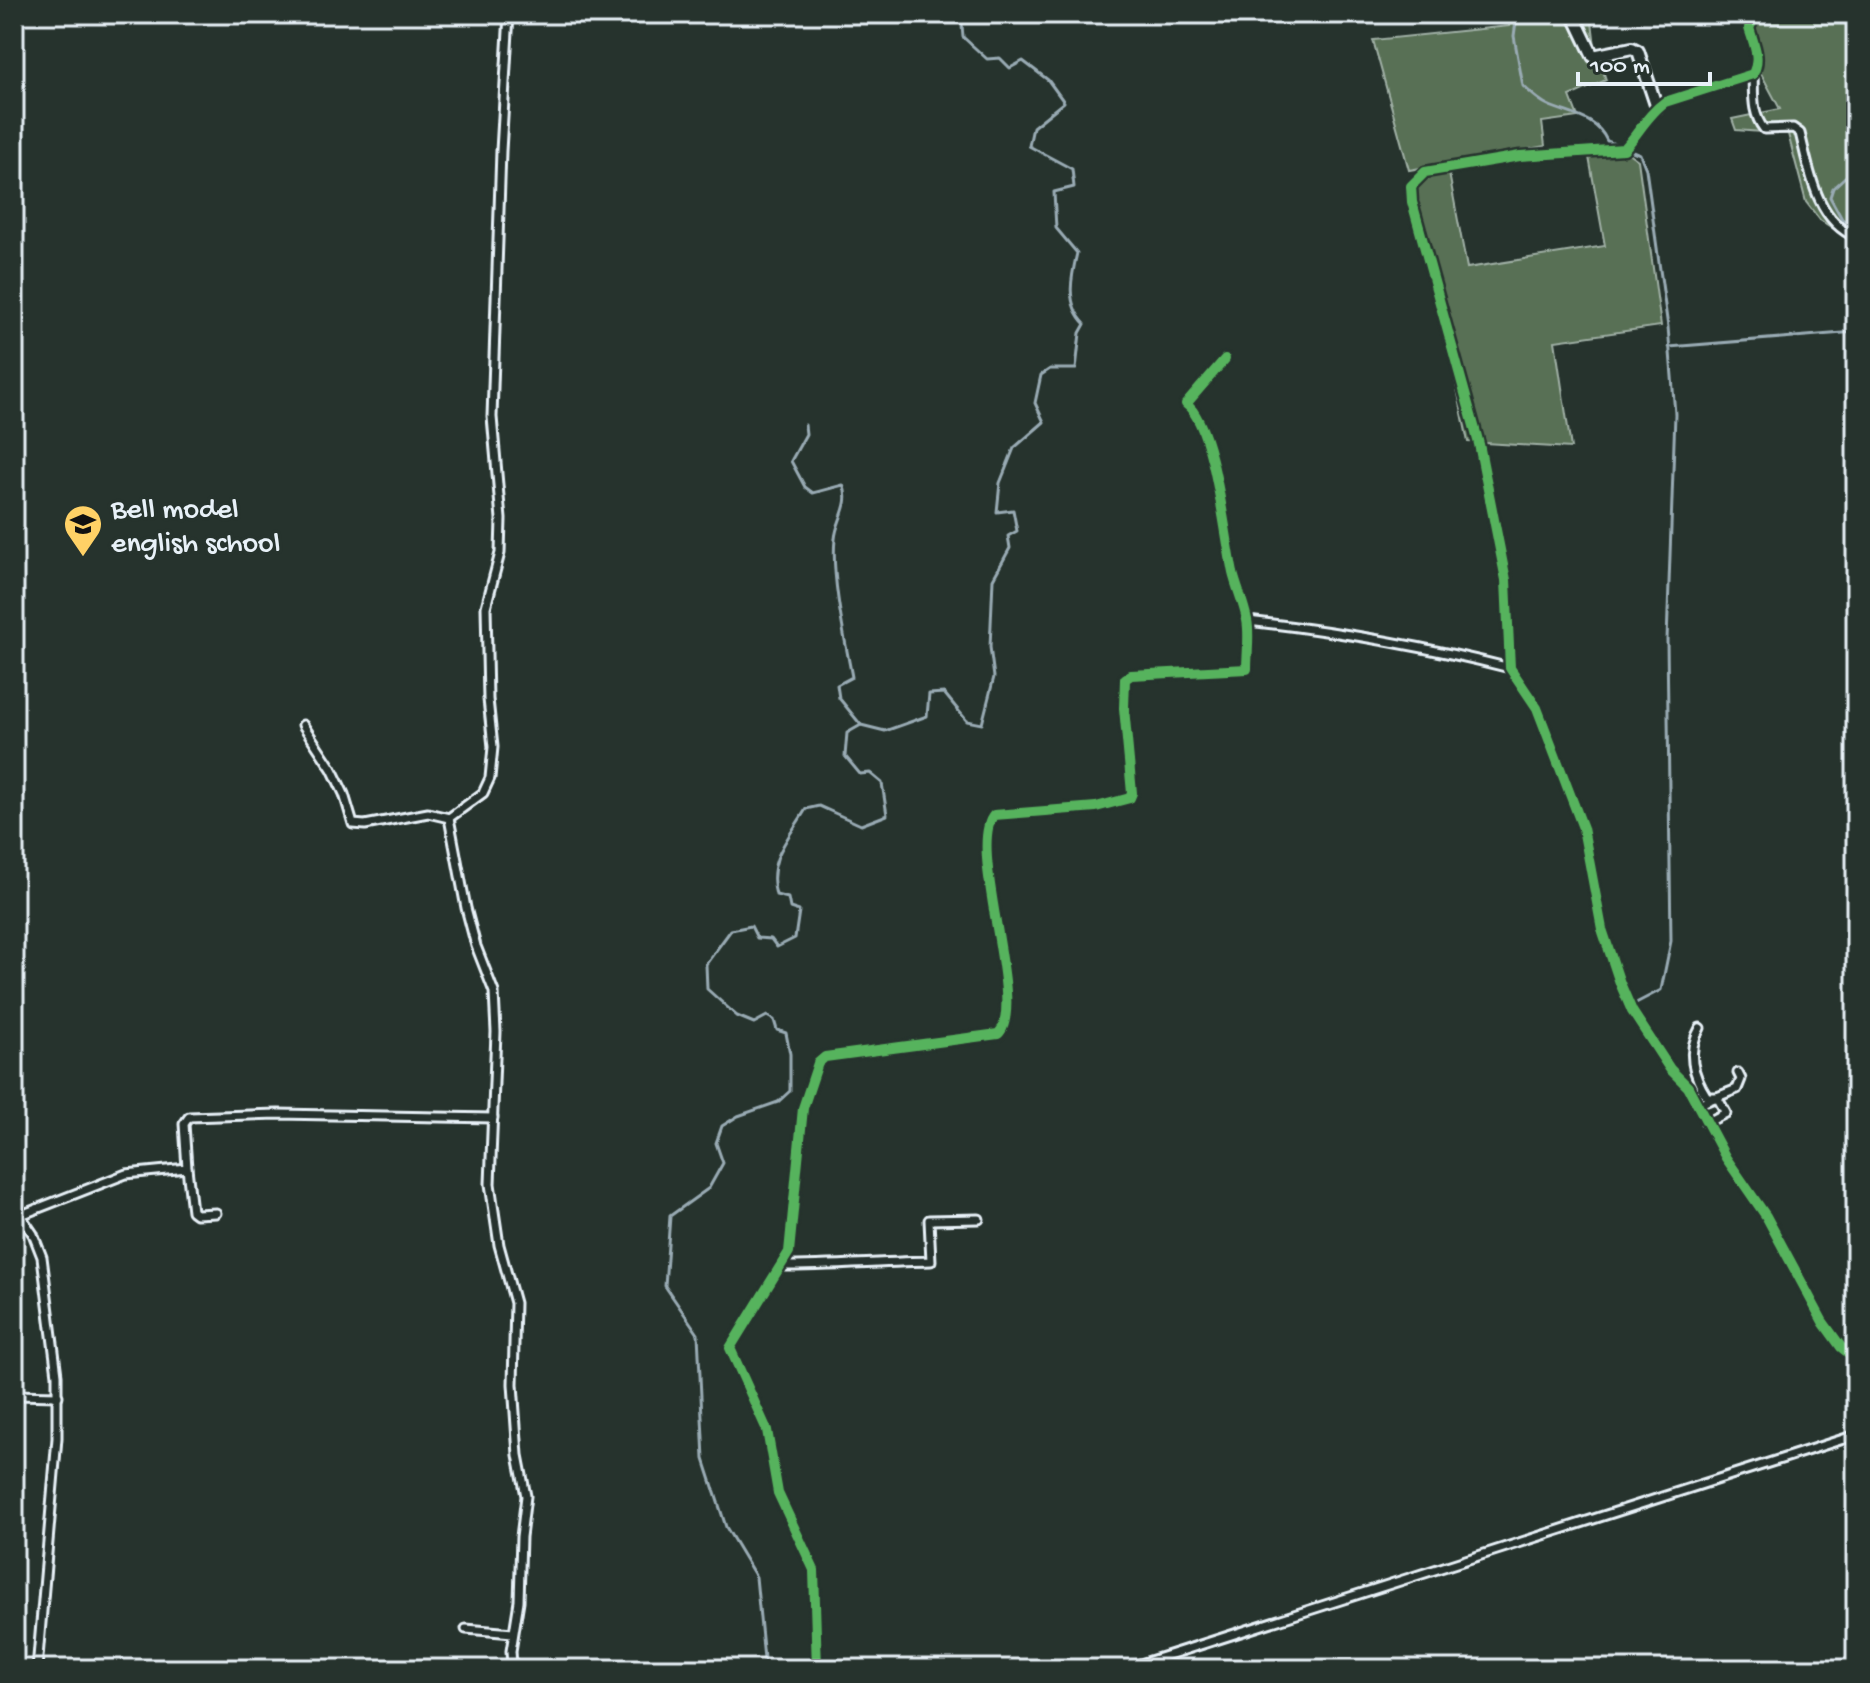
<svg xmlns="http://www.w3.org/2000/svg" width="1870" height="1683" viewBox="0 0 1870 1683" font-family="'Gochi Hand',sans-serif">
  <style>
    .green { fill: #597055; stroke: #a0b0a6; stroke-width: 2 }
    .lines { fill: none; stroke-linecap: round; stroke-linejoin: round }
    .stream { stroke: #99abb4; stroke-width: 3 }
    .street-casing { stroke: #e8f1f8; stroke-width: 13 }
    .secondary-casing { stroke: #e8f1f8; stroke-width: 16 }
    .street { stroke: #26332d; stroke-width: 7 }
    .secondary { stroke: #26332d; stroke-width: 10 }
    .cycleway-casing { stroke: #26332d; stroke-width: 15 }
    .cycleway { stroke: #56b35d; stroke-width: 10 }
    .labels { text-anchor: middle; stroke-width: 7; stroke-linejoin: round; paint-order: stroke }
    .poi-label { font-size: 30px; fill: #e8f1f8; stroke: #26332d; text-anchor: start }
  </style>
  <rect width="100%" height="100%" fill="#26332d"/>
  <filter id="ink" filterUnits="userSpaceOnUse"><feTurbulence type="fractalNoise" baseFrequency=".0125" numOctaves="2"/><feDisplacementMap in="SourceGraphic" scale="16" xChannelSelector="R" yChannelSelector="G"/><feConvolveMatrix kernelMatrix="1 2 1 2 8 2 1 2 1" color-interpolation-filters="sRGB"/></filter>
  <g filter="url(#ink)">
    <g class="green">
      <polygon points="1512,14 1591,14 1595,46 1606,80 1570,96 1578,117 1542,122 1545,146 1409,170 1373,40 1509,26"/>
      <polygon points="1763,14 1856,14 1856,243 1820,220 1806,202 1788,134 1736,130 1732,119 1780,109 1757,66 1743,24"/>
      <polygon points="1627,152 1638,160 1661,326 1555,341 1571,448 1468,442 1415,185 1448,168 1467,268 1605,246 1589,157"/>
    </g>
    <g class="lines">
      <g class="stream">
        <path d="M 1517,14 L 1514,36 L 1523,86 C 1530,92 1539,101 1548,105 C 1570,115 1597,117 1607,141 L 1640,154 L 1646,169 L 1668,327 L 1675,414 L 1667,640 L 1671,941 L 1661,990 L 1636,1003"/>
        <polyline points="1851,14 1856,21"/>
        <polyline points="1856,114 1856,123"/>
        <polyline points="1856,167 1833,188 1830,197 1842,219 1856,228"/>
        <polyline points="1669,347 1856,332"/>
        <path d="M 805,425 L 806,434 L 791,461 L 805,487 L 813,493 L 843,485 C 852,503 836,521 835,539 C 831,576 845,640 852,677 L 837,685 L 839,698 L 861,725"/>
        <path d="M 765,1669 L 756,1577 L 726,1527 L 704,1459 L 698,1334 L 665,1286 L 670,1216 L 709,1188 L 723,1163 L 716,1143 L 722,1126 L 738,1116 L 778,1102 L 790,1091 L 790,1054 L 786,1033 L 777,1030 L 774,1020 L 767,1016 L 754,1023 L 737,1016 L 707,989 L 706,964 L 731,930 L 751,926 L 757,938 L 771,939 L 777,947 L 795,938 L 799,911 L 790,908 L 788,898 L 776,895 C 766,860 789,838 806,809 L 819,806 L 861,825 L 887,815 L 882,783 L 870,773 L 860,774 L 845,756 L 847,733 L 861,725 L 885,731 L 927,716 L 929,694 L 944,693 L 967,721 L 982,724 L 994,677 L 990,647 L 993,579 L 1010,548 L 1008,536 L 1017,531 L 1013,510 L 997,512 L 1000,483 L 1014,448 L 1044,422 L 1035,403 L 1041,375 L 1050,369 L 1076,369 L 1080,333 L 1085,324 C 1065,304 1071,278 1077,253 L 1056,228 L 1054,192 L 1074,187 L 1072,169 L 1029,146 L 1033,127 L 1064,102 L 1048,80 L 1023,61 L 1010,68 L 1000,58 L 987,59 L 963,37 L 961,14"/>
      </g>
      <g class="street-casing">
        <g id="street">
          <polyline points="509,14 501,151 492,417 501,519 500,553 486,607 488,699 493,747 490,778 483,793 449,818 466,908 476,946 494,992 496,1032 490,1184 499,1245 515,1303 513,1384 518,1455 526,1496 521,1537 519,1601 511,1651 512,1666 515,1669"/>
          <path d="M 1760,14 L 1754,18 L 1749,28 C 1754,45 1761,58 1753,74 L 1665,102 C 1648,114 1638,134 1624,149 L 1520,156 L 1425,172 L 1411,186 L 1412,202 L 1479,444 L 1506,580 L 1510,668 L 1537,708 L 1583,828 L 1602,929 L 1620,983 L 1632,1011 L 1670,1069 L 1688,1087 L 1726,1158 L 1766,1216 L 1823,1322 L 1841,1347 L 1856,1359"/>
          <path d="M 1753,74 C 1754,94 1751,113 1764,129 L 1793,128 L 1800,133 C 1809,169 1816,221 1856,237"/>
          <path d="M 1248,621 C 1336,631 1424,646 1510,668"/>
          <polyline points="303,725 332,769 344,794 353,824 365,825 428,813 449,818"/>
          <path d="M 1700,1028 C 1686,1052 1693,1075 1707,1097 L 1717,1097 L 1737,1089 L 1741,1079 L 1738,1073"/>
          <polyline points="1697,1105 1717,1097 1726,1113 1706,1123"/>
          <polyline points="187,1168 192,1211 196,1214 216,1213"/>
          <polyline points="14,1206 33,1234 42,1257 57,1375 57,1438 37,1669"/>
          <polyline points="21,1215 126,1174 187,1168 184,1124 189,1117 278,1114 493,1118"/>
          <path d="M 781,1266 C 831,1266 881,1262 931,1261 L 929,1220 L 979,1219"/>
          <polyline points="14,1395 58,1396"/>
          <polyline points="466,1629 513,1633"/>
          <path d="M 817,1669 L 814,1570 L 778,1493 L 767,1430 L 730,1348 L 789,1252 L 803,1108 L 818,1063 L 825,1057 L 998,1034 C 1028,1008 966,846 994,815 L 1096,807 L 1130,798 L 1132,793 L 1124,708 L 1125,679 L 1131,675 L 1247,669 C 1247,653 1250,635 1247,620 C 1244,604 1237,589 1233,573 C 1225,536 1214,424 1186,404 L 1225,359"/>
          <polyline points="1125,1669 1856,1435"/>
        </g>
      </g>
      <g class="secondary-casing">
        <polyline id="secondary" points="1573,14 1593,56 1632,48 1638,51 1657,108"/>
      </g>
      <use href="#street" class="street"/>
      <use href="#secondary" class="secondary"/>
      <g class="cycleway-casing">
        <g id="cycleway">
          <path d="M 1760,14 L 1754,18 L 1749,28 C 1754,45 1761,58 1753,74 L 1665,102 C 1648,114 1638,134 1624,149 L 1520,156 L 1425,172 L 1411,186 L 1412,202 L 1479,444 L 1506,580 L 1510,668 L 1537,708 L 1583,828 L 1602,929 L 1620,983 L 1632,1011 L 1670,1069 L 1688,1087 L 1726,1158 L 1766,1216 L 1823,1322 L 1841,1347 L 1856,1359"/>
          <path d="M 817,1669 L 814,1570 L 778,1493 L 767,1430 L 730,1348 L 789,1252 L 803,1108 L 818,1063 L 825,1057 L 998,1034 C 1028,1008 966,846 994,815 L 1096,807 L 1130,798 L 1132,793 L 1124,708 L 1125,679 L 1131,675 L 1247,669 C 1247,653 1250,635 1247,620 C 1244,604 1237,589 1233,573 C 1225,536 1214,424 1186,404 L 1225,359"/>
        </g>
      </g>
      <use href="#cycleway" class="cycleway"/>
    </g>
  </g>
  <defs>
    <g id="school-pin" transform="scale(2)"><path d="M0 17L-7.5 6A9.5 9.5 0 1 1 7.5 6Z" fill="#ffd166" stroke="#26332d"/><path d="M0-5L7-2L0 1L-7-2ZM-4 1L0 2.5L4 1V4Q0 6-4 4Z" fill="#111"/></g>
  </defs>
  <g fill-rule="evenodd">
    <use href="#school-pin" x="83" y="524"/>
  </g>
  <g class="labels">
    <g class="poi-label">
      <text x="111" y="517">Bell model<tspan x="111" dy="34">english school</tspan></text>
    </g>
  </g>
  <rect width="1870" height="1683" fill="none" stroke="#26332d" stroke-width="48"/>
  <rect x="24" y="24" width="1822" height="1635" fill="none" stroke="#e8f1f8" stroke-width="3" filter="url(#ink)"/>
  <path d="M1578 72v12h132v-12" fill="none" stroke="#e8f1f8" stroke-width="4"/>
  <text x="1590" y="72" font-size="24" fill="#e8f1f8" stroke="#26332d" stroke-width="6" paint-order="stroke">100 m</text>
</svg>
